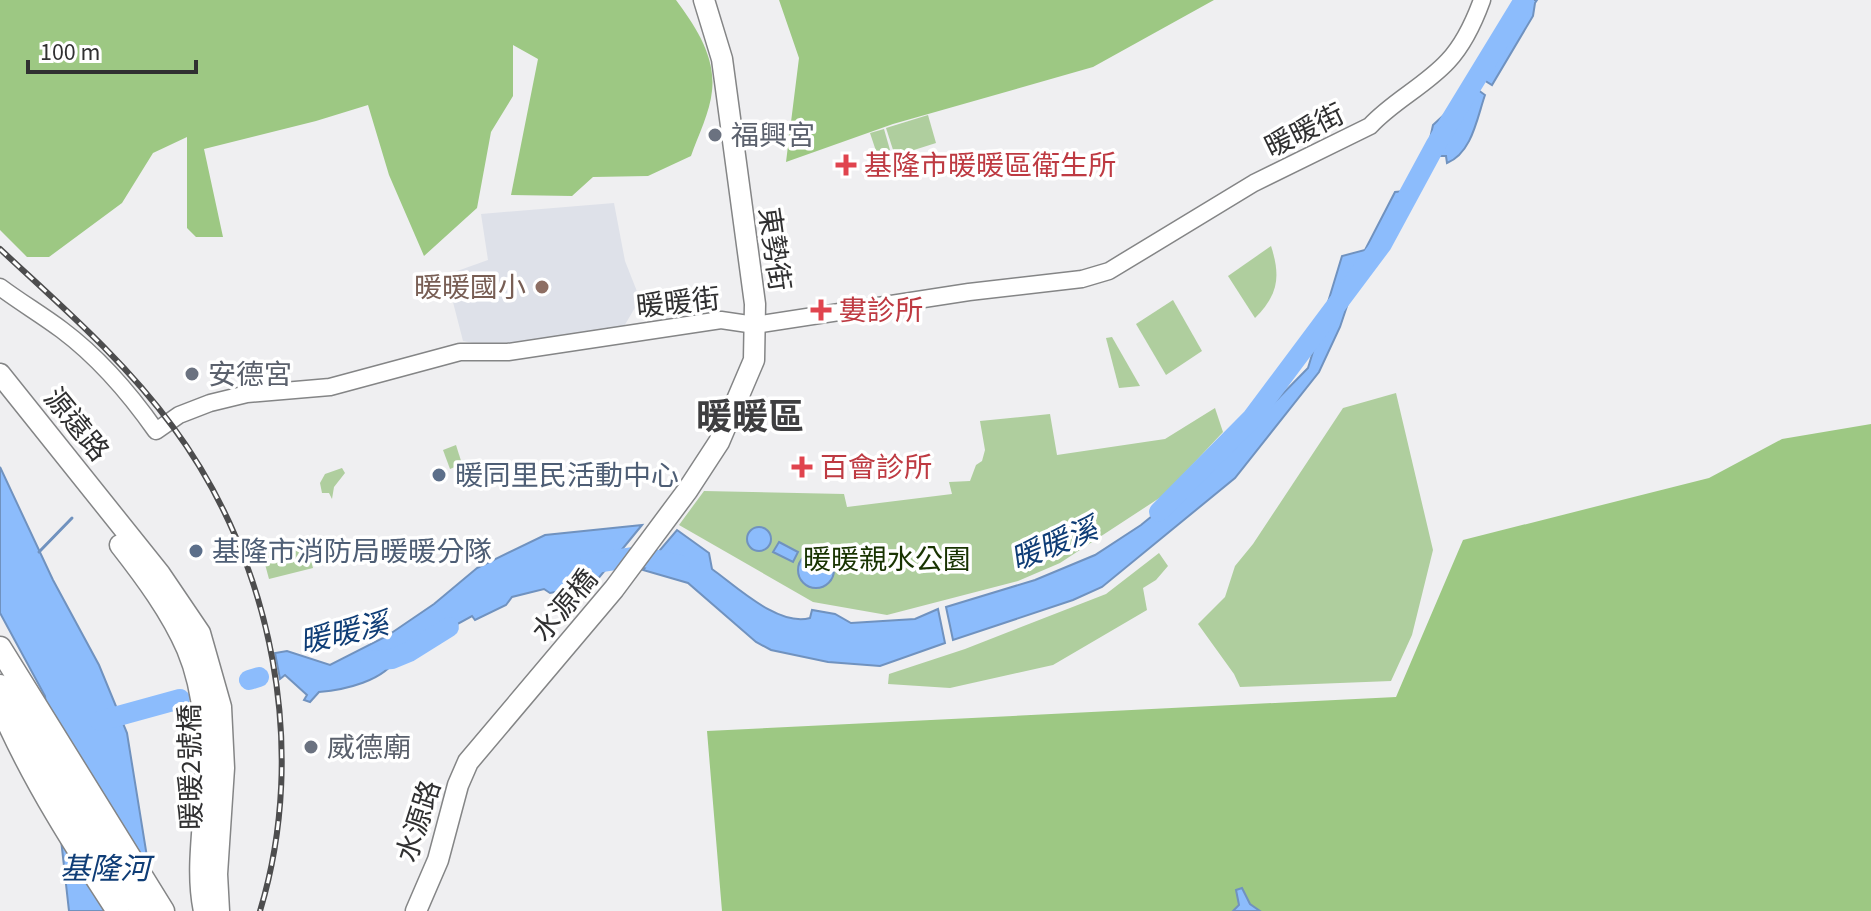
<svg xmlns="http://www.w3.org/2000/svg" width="1871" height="911" viewBox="0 0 1871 911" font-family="'Source Sans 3','Noto Sans TC',sans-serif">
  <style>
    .built { fill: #dee1e9 }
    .green { fill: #afce9e }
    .forest { fill: #9dc883 }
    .water { fill: #8cbcfc; stroke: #7092bf; stroke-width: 2 }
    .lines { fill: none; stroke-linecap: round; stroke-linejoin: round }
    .stream { stroke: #7092bf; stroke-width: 3 }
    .river { stroke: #8cbcfc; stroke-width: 20 }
    .tertiary-casing { stroke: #848586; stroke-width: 19 }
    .primary-casing { stroke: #848586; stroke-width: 23 }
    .trunk-casing { stroke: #848586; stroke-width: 25 }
    .tertiary { stroke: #fff; stroke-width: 16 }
    .primary { stroke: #fff; stroke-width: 20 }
    .trunk { stroke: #fff; stroke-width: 22 }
    .rail-casing { stroke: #4d4d4e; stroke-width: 6 }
    .rail { stroke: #fff; stroke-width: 3; stroke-dasharray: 9; stroke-linecap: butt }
    .worship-dot { fill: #6b7280; stroke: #fff; stroke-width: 3 }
    .health-dot { fill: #e0444e; stroke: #fff; stroke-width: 3 }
    .education-dot { fill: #8d6e63; stroke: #fff; stroke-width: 3 }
    .service-dot { fill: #5c6f8a; stroke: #fff; stroke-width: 3 }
    .labels { text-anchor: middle; stroke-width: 7; stroke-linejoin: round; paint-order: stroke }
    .street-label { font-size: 28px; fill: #303031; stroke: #fff }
    .worship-label { font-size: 28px; fill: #5b616d; stroke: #fff; text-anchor: start }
    .health-label { font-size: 28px; fill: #be3a42; stroke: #fff; text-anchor: start }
    .education-label { font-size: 28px; fill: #785e54; stroke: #fff; text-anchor: end }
    .service-label { font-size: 28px; fill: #4e5e75; stroke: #fff; text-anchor: start }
    .park-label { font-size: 28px; fill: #183301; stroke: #fff }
    .water-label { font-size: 30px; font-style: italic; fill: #0f3d76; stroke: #fff }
    .district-label { font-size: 36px; font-weight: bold; fill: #3e3e40; stroke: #fff }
  </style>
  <rect width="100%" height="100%" fill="#efeff1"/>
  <polygon class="built" points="614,203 625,261 640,299 623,328 503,349 463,341 446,275 488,260 481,214"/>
  <g class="green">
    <polygon points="928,115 936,143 895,156 886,128"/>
    <polygon points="884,129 890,150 877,154 870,133"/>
    <path d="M 1271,246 C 1281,277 1278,295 1255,318 L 1228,276 Z"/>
    <polygon points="1173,300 1202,351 1166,375 1136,324"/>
    <polygon points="1112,337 1140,386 1119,388 1106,338"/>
    <polygon points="1396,393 1433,550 1412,635 1391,681 1240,687 1234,674 1198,624 1225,597 1235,566 1253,544 1343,408"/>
    <polygon points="1215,408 1223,432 1164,495 1060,563 1018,581 887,615 813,602 679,525 704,491 844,494 847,507 952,494 949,482 970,481 976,465 982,461 985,450 980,421 1050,414 1057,455 1165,439"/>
    <polygon points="456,445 462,464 450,469 443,450"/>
    <polygon points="342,468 345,473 334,487 332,499 329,493 322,493 320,483 325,474"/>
    <polygon points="306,542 313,568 269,579 262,553"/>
    <polygon points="1159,553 1168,566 1156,580 1143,588 1147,610 1053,665 950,688 888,684 889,674 965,649 1106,594"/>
  </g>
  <g class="forest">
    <path d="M 0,0 L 676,0 C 695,26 716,56 712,91 C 710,112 698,136 691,156 L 648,176 L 593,177 L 572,196 L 511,195 L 538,59 L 513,45 L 513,96 L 491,132 L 477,208 L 424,256 L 389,175 L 368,105 L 316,121 L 204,149 L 223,237 L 196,237 L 187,228 L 187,137 L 153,153 L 122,203 L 49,257 L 27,257 L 0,230 Z"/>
    <polygon points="779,0 1214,0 1093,67 893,124 786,162 799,58"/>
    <polygon points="1871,424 1871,911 722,911 707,731 1396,697 1463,540 1709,478 1782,439"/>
  </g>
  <g class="water">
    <polygon points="1522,0 1537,0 1535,3 1533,16 1492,85 1479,77 1522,9"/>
    <path d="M 1474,87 L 1485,95 C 1477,118 1472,153 1447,163 L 1446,156 L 1438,156 L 1419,189 L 1401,200 L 1385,221 L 1383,252 L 1345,281 L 1351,294 L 1340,327 L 1319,372 L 1235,478 L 1102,587 L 1073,600 L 953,640 L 946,607 L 1035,580 L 1095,555 L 1141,525 L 1206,472 L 1308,368 L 1342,256 L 1365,250 L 1395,192 L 1405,191 L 1422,175 L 1433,125 Z"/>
    <polygon points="0,467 53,580 99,665 127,733 148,863 147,911 69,911 45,696 0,613"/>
    <path d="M 642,525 L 597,580 L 582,580 L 572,589 L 550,593 L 544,589 L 512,597 L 506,605 L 475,620 L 472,616 L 397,657 C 385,681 344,690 319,692 L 310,702 L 304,700 L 307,695 L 285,675 L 280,679 L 275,653 L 287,651 L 330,665 L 387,636 L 434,604 L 477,568 L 545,535 Z"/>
    <circle cx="759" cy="539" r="12"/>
    <path d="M 677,530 L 709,553 L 712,569 C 737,587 779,627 810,618 L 812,610 L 835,614 L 851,623 L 915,619 L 938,609 L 945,643 L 880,666 L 828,662 L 771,650 L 756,642 L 688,583 L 643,570 Z"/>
    <polygon points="779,542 798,552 793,562 773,552"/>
    <circle cx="816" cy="570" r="18"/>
    <polygon points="1242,888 1250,904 1260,911 1233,911 1239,905 1236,890"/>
  </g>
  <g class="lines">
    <polyline class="stream" points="39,552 72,518"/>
    <g class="river">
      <polyline points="1159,512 1252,418 1382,244 1435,146 1524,0"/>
      <polyline points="589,564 640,556 680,565"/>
      <polyline points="370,661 392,659 409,652 449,627"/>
      <polyline points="249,680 259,677"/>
      <polyline points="100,721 180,699"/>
    </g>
    <g class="tertiary-casing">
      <path id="tertiary" d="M 0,287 C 20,302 42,315 62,330 C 98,357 130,394 156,431 L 179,415 L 210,403 L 247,394 L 330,387 L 460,352 L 508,352 L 721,320 L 755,325 L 969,292 L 1082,279 L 1109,271 L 1254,183 L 1370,126 C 1393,101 1425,86 1448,61 C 1464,44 1474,22 1482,0"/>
    </g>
    <g class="primary-casing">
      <g id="primary">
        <polyline points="0,374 160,574 200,633 221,707 224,768 217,874 219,911"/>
        <path d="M 120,545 C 145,577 171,612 187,649 C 206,694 207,746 205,794 C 203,832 196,874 204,911"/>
        <polyline points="416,911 438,860 458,785 468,762 614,589 687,491 719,442 754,360 755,304 722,59 704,0"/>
      </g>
    </g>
    <g class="trunk-casing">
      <g id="trunk">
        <polyline points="0,648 163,911"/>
        <polyline points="0,686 142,911"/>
        <path d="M 4,713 C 35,783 76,847 118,911"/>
      </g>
    </g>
    <use href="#tertiary" class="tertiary"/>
    <use href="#primary" class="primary"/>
    <use href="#trunk" class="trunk"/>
    <g class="rail-casing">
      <path id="rail" d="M 0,249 C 60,305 124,360 173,427 C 273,562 309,750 260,911"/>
    </g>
    <use href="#rail" class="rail"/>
  </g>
  <g class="worship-dot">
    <circle cx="715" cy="135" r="8"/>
    <circle cx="192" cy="374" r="8"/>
    <circle cx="311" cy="747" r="8"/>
  </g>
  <g class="health-dot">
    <path d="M842 153h8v8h8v8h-8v8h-8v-8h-8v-8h8z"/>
    <path d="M817 298h8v8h8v8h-8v8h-8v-8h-8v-8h8z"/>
    <path d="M798 455h8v8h8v8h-8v8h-8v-8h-8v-8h8z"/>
  </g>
  <circle class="education-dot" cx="542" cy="287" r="8"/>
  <g class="service-dot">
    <circle cx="439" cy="475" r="8"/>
    <circle cx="196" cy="551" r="8"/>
  </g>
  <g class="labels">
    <g class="street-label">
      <text transform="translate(1304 130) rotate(-26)" y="10">暖暖街</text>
      <text transform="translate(775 249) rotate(82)" y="10">東勢街</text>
      <text transform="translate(678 302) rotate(-6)" y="10">暖暖街</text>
      <text transform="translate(77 424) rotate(51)" y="10">源遠路</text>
      <text transform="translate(564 605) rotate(-50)" y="10">水源橋</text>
      <text transform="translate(190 767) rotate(-91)" y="10">暖暖2號橋</text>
      <text transform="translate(418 821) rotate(-72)" y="10">水源路</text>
    </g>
    <g class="worship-label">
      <text x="731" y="145">福興宮</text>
      <text x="208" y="384">安德宮</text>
      <text x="327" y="757">威德廟</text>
    </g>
    <g class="health-label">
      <text x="864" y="175">基隆市暖暖區衛生所</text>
      <text x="839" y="320">婁診所</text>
      <text x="820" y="477">百會診所</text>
    </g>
    <g class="education-label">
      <text x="526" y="297">暖暖國小</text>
    </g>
    <g class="service-label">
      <text x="455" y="485">暖同里民活動中心</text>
      <text x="212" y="561">基隆市消防局暖暖分隊</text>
    </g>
    <g class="park-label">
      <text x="887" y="569">暖暖親水公園</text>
    </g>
    <g class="water-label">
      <text transform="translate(1054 544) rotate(-22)" y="10">暖暖溪</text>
      <text transform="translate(344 633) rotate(-13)" y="10">暖暖溪</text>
      <text x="105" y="879">基隆河</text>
    </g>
    <g class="district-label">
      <text x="750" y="429">暖暖區</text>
    </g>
  </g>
  <path d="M28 60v12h168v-12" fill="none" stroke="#303031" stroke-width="4"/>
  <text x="40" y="60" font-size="24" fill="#303031" stroke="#ffffff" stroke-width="6" paint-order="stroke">100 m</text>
</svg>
